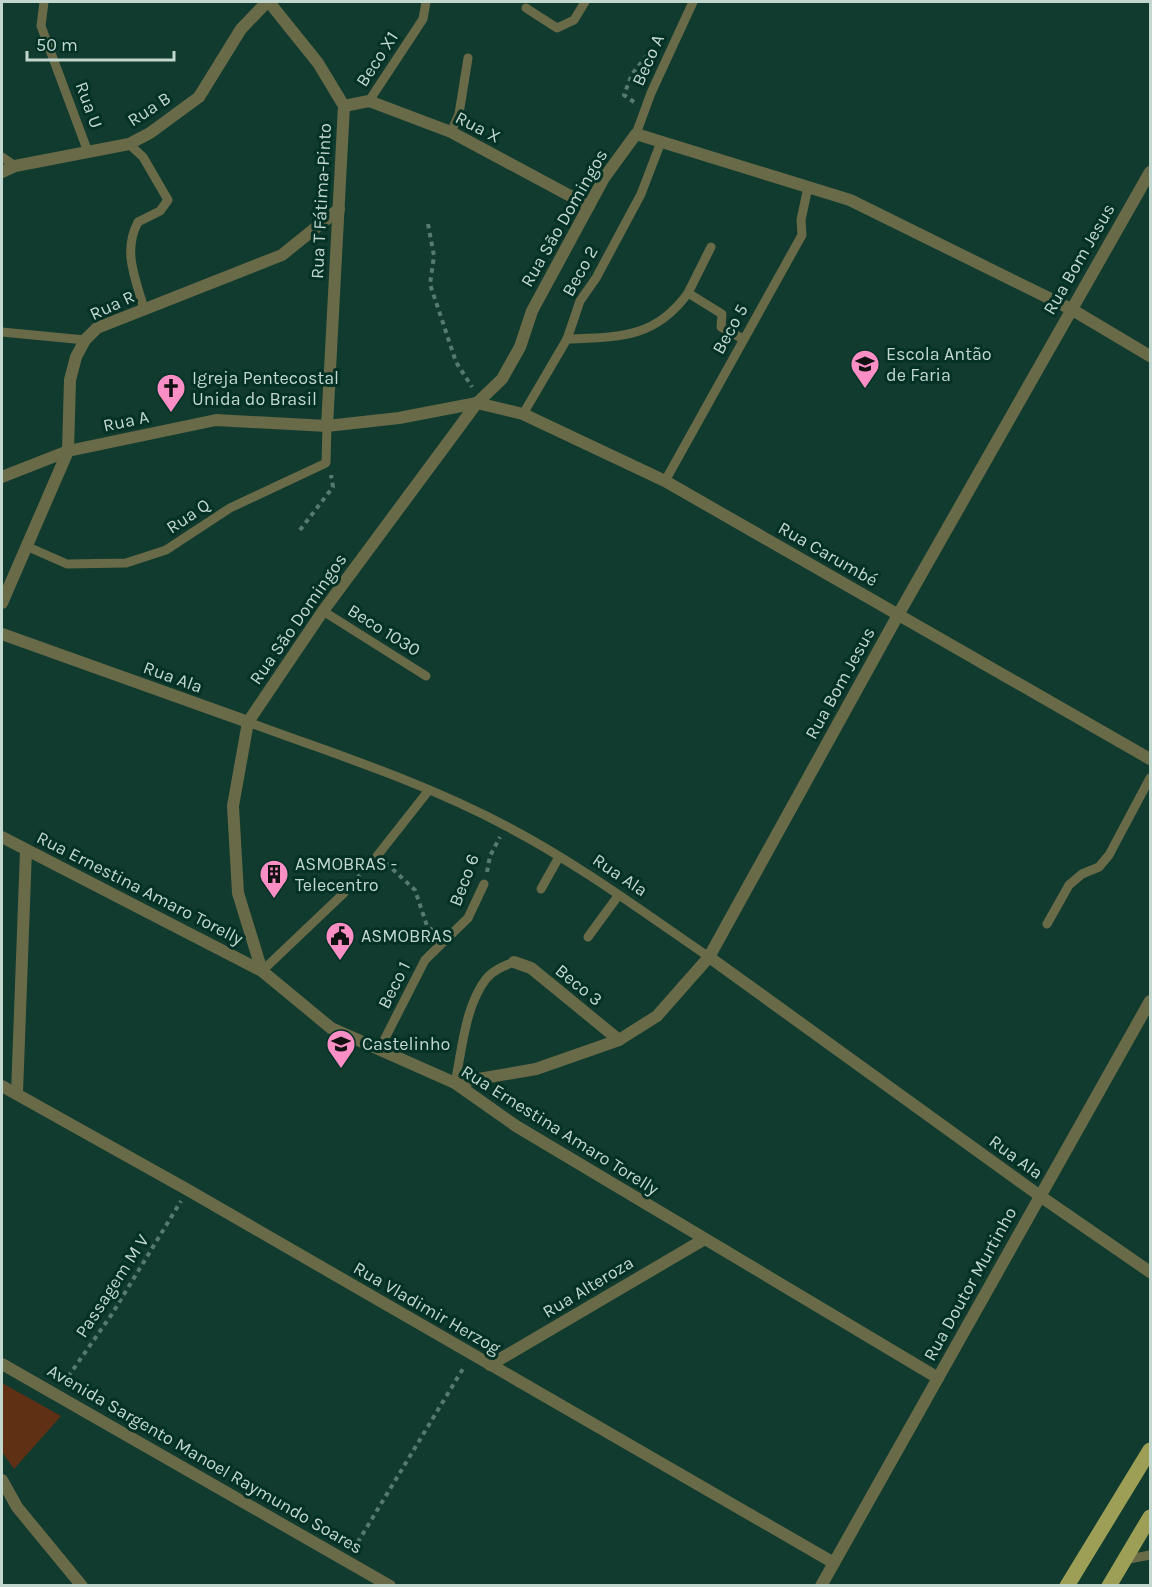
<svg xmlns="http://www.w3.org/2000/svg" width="1152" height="1587" viewBox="0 0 1152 1587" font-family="Karla,sans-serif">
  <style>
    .green { fill: #5f3013 }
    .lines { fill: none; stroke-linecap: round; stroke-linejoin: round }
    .path { stroke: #577a6e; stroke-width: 4; stroke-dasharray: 4.5 4.5; stroke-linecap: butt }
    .service { stroke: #696a48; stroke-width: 9 }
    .minor { stroke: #696a48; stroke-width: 12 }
    .tertiary { stroke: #696a48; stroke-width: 12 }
    .primary { stroke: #9e9f57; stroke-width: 15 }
    .labels { text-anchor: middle; stroke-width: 6; stroke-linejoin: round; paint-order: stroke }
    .street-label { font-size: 18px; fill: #c2d8cf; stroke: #043125 }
    .poi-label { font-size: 18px; fill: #c2d8cf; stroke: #043125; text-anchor: start }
  </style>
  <rect width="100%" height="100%" fill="#113b2e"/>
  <polygon class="green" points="2,1383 61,1416 14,1469 2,1452"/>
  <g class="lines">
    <g class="path">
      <polyline points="634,102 624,95 632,74 658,42"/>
      <polyline points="428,224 434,256 430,284 456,362 472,387"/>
      <polyline points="300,530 333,487 331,475"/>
      <polyline points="386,863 415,890 427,926 436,933"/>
      <polyline points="487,872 490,856 500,837"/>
      <polyline points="351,885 368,866"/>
      <polyline points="63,1384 112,1314 181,1201"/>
      <polyline points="353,1550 464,1367"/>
    </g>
    <g class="service">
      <polyline points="44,2 41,26 88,152"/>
      <polyline points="526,8 557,28 574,20 585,2"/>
      <polyline points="369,101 423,19 426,2"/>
      <polyline points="451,132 459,114 468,58"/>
      <polyline points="636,134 651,93 693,2"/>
      <path d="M 129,144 L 143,157 L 168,200 L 160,211 L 138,222 C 122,252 136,279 144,309"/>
      <polyline points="2,157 15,166"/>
      <polyline points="688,293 711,247"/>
      <polyline points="2,332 85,340"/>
      <path d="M 567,339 C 618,337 655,339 688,293 L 722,314 L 721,327 L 743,339"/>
      <polyline points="523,414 567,339 580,301 596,278 641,194 661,142"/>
      <polyline points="665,481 802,235 801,220 808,187"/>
      <polyline points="26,546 67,564 126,563 166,550 230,508 326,463 327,426"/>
      <polyline points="323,611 426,676"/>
      <path d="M 248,722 C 334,754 424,782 506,826 C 577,863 643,912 709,957"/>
      <polyline points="377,856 429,790"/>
      <polyline points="541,889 559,857"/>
      <polyline points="1047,924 1069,885 1082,874 1099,867 1109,855 1150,778"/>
      <polyline points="588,937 618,896"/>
      <polyline points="262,971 344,893"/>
      <polyline points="379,1050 425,960 468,918 484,884"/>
      <path d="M 455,1083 C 462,1050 465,1006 486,979 C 493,970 504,966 514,962"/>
      <polyline points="1124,1560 1150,1555"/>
    </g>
    <g class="minor">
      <polyline points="269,2 318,63 344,106 327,426"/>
      <polyline points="344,106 369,101 451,132 589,206"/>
      <polyline points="2,172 15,166 129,144 150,133 199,97 241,29 267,2"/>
      <polyline points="2,477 68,451 216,420 327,426 399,418 477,403 523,414 665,481 1150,759"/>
      <polyline points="2,603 68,451 70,380 76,357 85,340 97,328 282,255 339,209"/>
      <polyline points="2,634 248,722"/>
      <polyline points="709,957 1040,1196"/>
      <polyline points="514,962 531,968 619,1040"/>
      <polyline points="262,971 238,893 233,806 248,722 323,611 477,403 502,379 520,347 532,311 604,178 636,134 850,200 1071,309 1150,356"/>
      <polyline points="2,1086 188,1190 834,1563"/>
      <polyline points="17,1093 26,850"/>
      <polyline points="490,1365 703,1240"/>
      <polyline points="2,1480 17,1507 82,1586"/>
    </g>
    <g class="tertiary">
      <polyline points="2,837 262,971 331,1028 455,1083 516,1126 938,1378"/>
      <polyline points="455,1083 536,1069 619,1040 657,1016 709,957 898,615 1150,172"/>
      <polyline points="1040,1196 1150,1272"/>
      <polyline points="2,1364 390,1586"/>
      <polyline points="821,1586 1150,1001"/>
    </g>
    <g class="primary">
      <polyline points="1067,1586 1150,1450"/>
      <polyline points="1109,1586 1150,1517"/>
    </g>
  </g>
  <defs>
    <g id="school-pin" transform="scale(1.5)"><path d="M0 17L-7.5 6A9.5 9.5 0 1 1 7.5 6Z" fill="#fb8fc5" stroke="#043125"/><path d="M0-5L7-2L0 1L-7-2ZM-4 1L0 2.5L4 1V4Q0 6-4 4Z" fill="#111"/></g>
    <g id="church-pin" transform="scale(1.5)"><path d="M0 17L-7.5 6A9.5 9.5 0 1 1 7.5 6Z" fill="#fb8fc5" stroke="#043125"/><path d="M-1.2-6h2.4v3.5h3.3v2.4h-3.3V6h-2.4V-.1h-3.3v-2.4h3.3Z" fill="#111"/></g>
    <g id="building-pin" transform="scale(1.5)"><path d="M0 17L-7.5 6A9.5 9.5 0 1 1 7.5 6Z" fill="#fb8fc5" stroke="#043125"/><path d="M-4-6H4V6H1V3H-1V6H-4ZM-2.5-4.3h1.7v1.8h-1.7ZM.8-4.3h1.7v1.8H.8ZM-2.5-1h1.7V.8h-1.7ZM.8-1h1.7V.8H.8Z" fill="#111"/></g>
    <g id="civic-pin" transform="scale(1.5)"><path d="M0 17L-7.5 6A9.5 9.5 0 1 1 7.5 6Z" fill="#fb8fc5" stroke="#043125"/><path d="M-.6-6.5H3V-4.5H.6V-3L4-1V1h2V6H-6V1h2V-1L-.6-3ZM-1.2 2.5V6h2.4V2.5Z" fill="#111"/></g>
  </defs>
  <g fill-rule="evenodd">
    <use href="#school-pin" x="865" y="364"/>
    <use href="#church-pin" x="171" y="388"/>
    <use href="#building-pin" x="274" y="874"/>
    <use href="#civic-pin" x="340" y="936"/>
    <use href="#school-pin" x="341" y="1044"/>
  </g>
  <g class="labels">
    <g class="street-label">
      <text transform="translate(377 59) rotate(-57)" y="6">Beco X1</text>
      <text transform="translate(648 60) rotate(-66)" y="6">Beco A</text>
      <text transform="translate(89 105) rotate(70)" y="6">Rua U</text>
      <text transform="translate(149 109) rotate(-33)" y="6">Rua B</text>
      <text transform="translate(478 127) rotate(27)" y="6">Rua X</text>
      <text transform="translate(321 201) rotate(-87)" y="6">Rua T Fátima-Pinto</text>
      <text transform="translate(564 218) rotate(-60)" y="6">Rua São Domingos</text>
      <text transform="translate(1079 259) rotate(-60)" y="6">Rua Bom Jesus</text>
      <text transform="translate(580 271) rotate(-61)" y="6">Beco 2</text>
      <text transform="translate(112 305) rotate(-25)" y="6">Rua R</text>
      <text transform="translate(730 329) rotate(-61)" y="6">Beco 5</text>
      <text transform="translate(126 421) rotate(-12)" y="6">Rua A</text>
      <text transform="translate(188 516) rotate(-34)" y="6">Rua Q</text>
      <text transform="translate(828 554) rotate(30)" y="6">Rua Carumbé</text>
      <text transform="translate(298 619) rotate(-55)" y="6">Rua São Domingos</text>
      <text transform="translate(384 630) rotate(32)" y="6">Beco 1030</text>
      <text transform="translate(173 677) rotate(20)" y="6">Rua Ala</text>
      <text transform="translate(840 683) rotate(-61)" y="6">Rua Bom Jesus</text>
      <text transform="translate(620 875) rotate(34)" y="6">Rua Ala</text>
      <text transform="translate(464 880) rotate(-69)" y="6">Beco 6</text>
      <text transform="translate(140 888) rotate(27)" y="6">Rua Ernestina Amaro Torelly</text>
      <text transform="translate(394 985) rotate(-63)" y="6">Beco 1</text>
      <text transform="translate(579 985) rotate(39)" y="6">Beco 3</text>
      <text transform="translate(560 1130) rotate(32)" y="6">Rua Ernestina Amaro Torelly</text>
      <text transform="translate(1016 1157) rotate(36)" y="6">Rua Ala</text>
      <text transform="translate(970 1284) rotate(-61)" y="6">Rua Doutor Murtinho</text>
      <text transform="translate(112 1286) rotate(-57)" y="6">Passagem M V</text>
      <text transform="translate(588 1287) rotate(-31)" y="6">Rua Alteroza</text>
      <text transform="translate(427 1308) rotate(30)" y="6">Rua Vladimir Herzog</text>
      <text transform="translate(205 1459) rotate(30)" y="6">Avenida Sargento Manoel Raymundo Soares</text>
    </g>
    <g class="poi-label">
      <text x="886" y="360">Escola Antão<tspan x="886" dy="21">de Faria</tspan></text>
      <text x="192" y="384">Igreja Pentecostal<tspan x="192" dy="21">Unida do Brasil</tspan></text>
      <text x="295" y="870">ASMOBRAS -<tspan x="295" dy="21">Telecentro</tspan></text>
      <text x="361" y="942">ASMOBRAS</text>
      <text x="362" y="1050">Castelinho</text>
    </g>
  </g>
  <rect width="1152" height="1587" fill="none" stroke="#c2d8cf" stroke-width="6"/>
  <path d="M27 51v9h147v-9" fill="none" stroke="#c2d8cf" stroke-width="3"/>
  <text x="36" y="51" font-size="18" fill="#c2d8cf" stroke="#043125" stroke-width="4.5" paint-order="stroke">50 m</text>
</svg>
